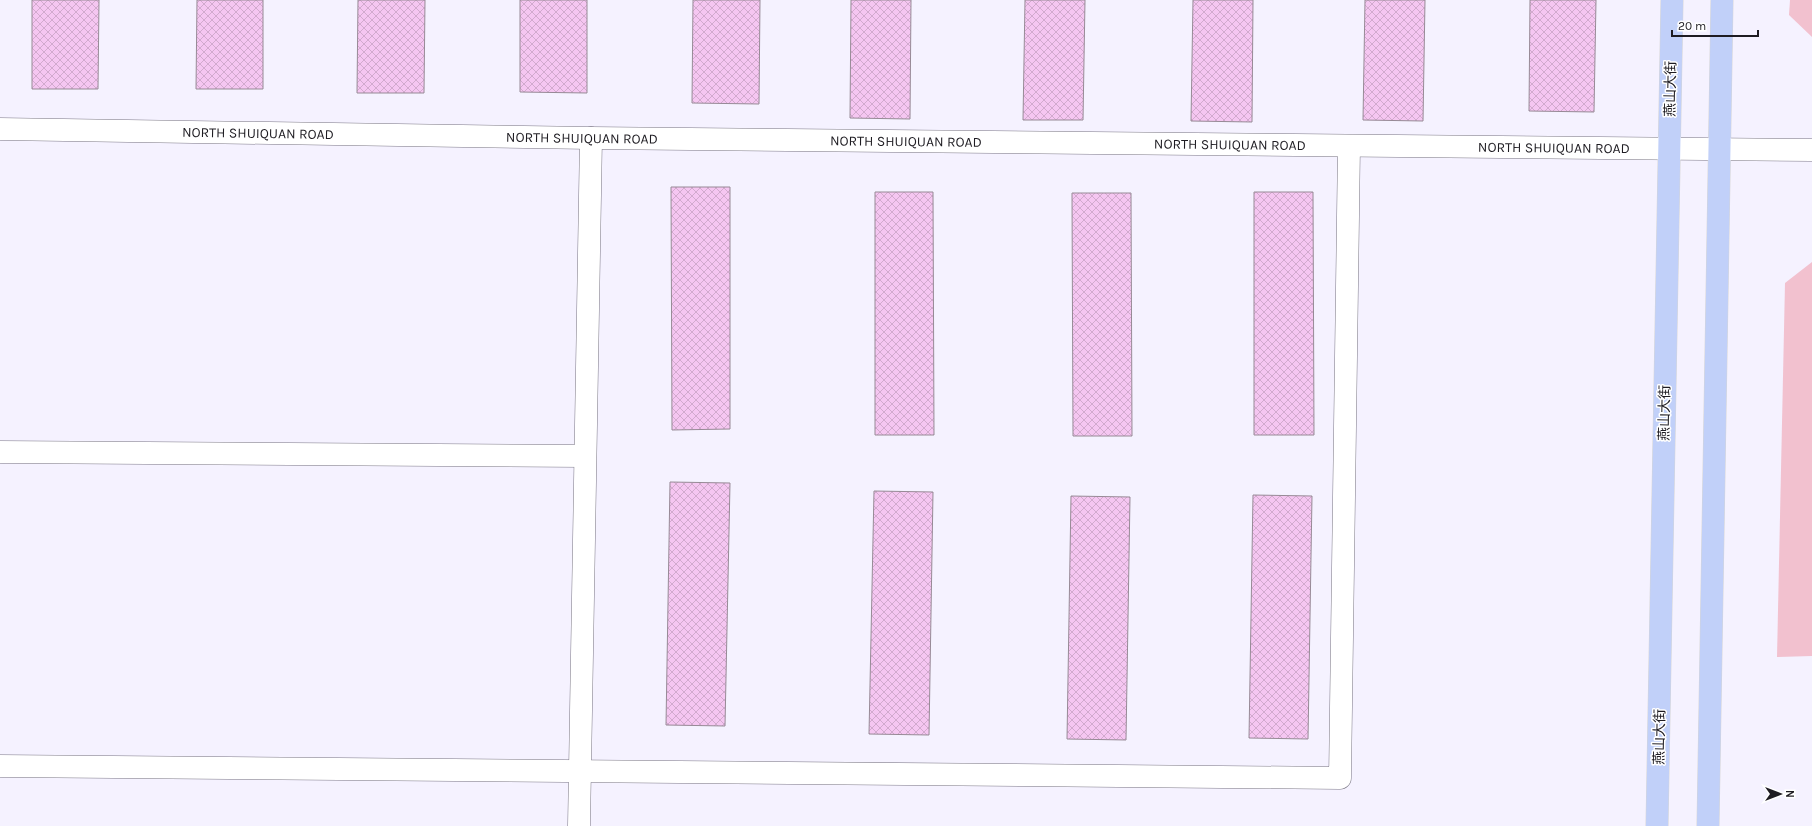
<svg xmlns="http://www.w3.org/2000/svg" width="1812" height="826" viewBox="0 0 1812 826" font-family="Karla,'Noto Sans SC',sans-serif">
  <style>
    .green { fill: #f2c1cf }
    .building { fill: url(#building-cross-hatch); stroke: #978a96 }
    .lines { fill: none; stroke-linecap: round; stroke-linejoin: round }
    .minor-casing { stroke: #7a7684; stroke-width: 23 }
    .major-casing { stroke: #d6d6d7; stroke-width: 23 }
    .minor { stroke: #fff; stroke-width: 22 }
    .major { stroke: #c1d0f9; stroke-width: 22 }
    .labels { text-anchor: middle; stroke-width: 3; stroke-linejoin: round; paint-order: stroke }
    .street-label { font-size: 14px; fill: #1e1c22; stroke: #fff }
  </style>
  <defs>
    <pattern id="building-cross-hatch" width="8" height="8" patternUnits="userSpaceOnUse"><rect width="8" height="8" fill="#f5c6f1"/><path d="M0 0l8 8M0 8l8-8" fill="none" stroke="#d2aace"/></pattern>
  </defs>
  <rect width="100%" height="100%" fill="#f5f2ff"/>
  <g class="green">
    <polygon points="1790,0 1812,0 1812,37 1789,15"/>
    <polygon points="1812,262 1812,656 1777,657 1785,283"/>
  </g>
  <g class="building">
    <polygon points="32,0 99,0 98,89 32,89"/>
    <polygon points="197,0 263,0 263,89 196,89"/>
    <polygon points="358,0 425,0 424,93 357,93"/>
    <polygon points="520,0 587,0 587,93 520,92"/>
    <polygon points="693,0 760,0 759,104 692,103"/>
    <polygon points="851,0 911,0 910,119 850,118"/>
    <polygon points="1025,0 1085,0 1083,120 1023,120"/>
    <polygon points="1193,0 1253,0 1252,122 1191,121"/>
    <polygon points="1365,0 1425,0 1423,121 1363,120"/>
    <polygon points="1530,0 1596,0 1594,112 1529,111"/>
    <polygon points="671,187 730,187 730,429 672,430"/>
    <polygon points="875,192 933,192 934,435 875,435"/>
    <polygon points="1254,192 1313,192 1314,435 1254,435"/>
    <polygon points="1072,193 1131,193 1132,436 1073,436"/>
    <polygon points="670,482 730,483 725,726 666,725"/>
    <polygon points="874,491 933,492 929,735 869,734"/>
    <polygon points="1253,495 1312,496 1308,739 1249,738"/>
    <polygon points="1071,496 1130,497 1126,740 1067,739"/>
  </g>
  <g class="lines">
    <g class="minor-casing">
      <g id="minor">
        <path id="s1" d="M 0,129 L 591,138 L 1812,150"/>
        <polyline points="0,452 585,456"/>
        <polyline points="0,766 1340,778 1349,146"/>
        <polyline points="579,826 591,138"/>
      </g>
    </g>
    <g class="major-casing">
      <g id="major">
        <polyline points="1657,826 1672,0"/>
        <polyline points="1708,826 1722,0"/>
      </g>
    </g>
    <use href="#minor" class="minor"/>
    <use href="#major" class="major"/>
  </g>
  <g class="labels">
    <g class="street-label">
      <text transform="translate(1670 89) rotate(-89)" y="5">燕山大街</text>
      <text dy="5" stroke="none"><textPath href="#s1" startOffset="258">NORTH SHUIQUAN ROAD</textPath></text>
      <text dy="5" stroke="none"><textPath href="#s1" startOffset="582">NORTH SHUIQUAN ROAD</textPath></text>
      <text dy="5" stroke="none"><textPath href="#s1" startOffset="906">NORTH SHUIQUAN ROAD</textPath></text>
      <text dy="5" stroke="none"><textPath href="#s1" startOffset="1230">NORTH SHUIQUAN ROAD</textPath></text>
      <text dy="5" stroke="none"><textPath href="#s1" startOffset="1554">NORTH SHUIQUAN ROAD</textPath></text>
      <text transform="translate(1664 413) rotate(-89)" y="5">燕山大街</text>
      <text transform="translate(1659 737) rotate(-89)" y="5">燕山大街</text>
    </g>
  </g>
  <g transform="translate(1780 794) rotate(90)" stroke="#ffffff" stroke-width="3" paint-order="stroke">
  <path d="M0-3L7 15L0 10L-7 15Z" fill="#1e1c22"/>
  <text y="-6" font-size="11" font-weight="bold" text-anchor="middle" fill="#1e1c22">N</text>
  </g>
  <path d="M1672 30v6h86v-6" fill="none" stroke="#1e1c22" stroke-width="2"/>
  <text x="1678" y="30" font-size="12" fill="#1e1c22" stroke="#ffffff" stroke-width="3" paint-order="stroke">20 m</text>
</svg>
